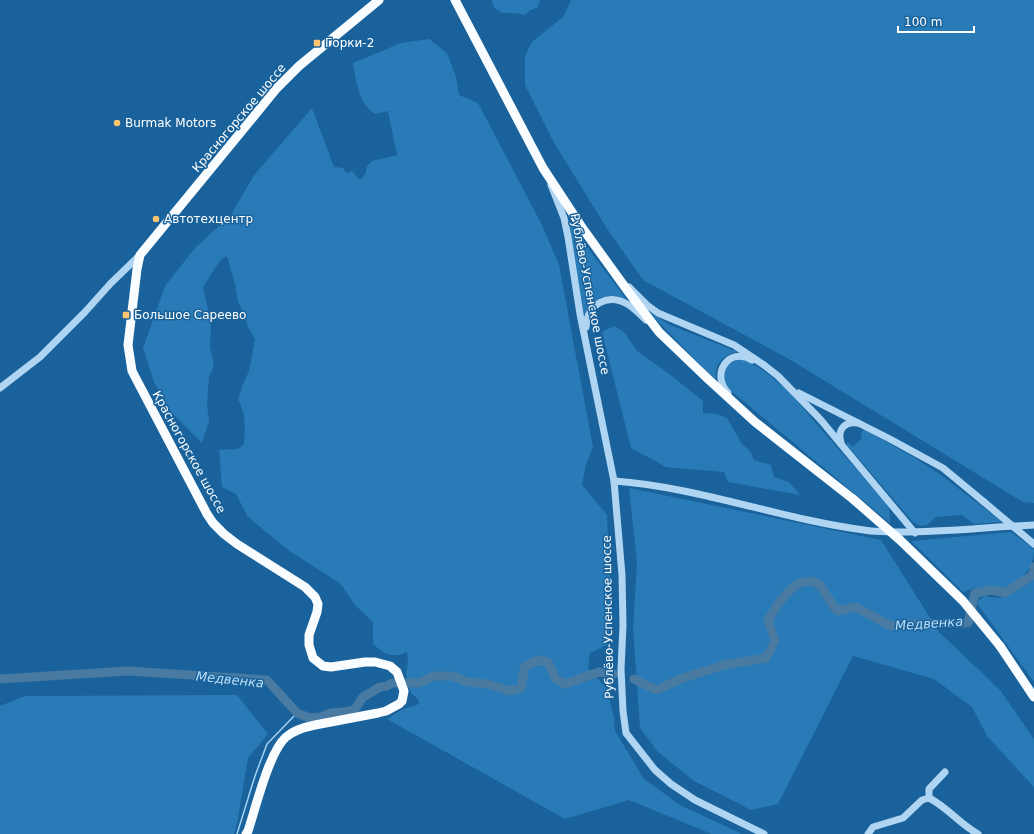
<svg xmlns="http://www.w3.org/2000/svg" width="1034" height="834" viewBox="0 0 1034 834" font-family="'DejaVu Sans',sans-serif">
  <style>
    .green { fill: #297bb7 }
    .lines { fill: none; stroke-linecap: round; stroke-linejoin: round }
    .stream { stroke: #a2d2f4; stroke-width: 1.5 }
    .river { stroke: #487aa2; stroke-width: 9 }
    .minor { stroke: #b0d5f2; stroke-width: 7 }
    .major { stroke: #fafdff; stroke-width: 9 }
    .minor-bridge { stroke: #b0d5f2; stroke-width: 7 }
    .major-bridge { stroke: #fafdff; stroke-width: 9 }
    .poi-dot { fill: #ffc470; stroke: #19629b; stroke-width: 1.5 }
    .labels { text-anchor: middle; stroke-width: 3; stroke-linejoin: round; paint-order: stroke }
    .poi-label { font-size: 12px; fill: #fff; stroke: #19629b; text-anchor: start }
    .street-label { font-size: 12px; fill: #fff; stroke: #19629b }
    .water-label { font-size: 13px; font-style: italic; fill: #bcdff8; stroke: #19629b }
  </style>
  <rect width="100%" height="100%" fill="#19629b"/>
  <g class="green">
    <polygon points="492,0 540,0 538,7 529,11 525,15 516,13 502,13 494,8"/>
    <polygon points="571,0 1034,0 1034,503 1023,502 789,359 643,280 606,227 553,141 525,85 525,56 532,42 564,16"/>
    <path d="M 429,39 L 447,53 L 456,77 L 459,95 L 478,103 L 542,225 L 559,265 L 593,447 L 586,464 L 582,485 L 607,515 L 612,615 L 607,645 L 590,653 L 588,668 L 607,689 L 614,718 L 615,731 L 644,779 L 680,805 L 742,834 L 712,834 L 629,800 L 565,819 L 387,719 L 401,710 L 419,704 L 418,699 L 411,693 L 406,675 L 408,661 L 407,652 C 391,659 385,654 373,644 L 373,622 L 355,605 L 341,584 L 288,550 L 248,517 L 236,494 L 222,487 L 219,450 L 238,449 L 244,444 C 245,430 246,412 238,400 L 243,384 L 249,371 L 255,339 L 248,327 L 244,313 L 238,302 L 235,284 L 227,256 L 221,259 L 203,287 L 211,323 L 210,347 L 214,366 L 209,377 L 207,405 L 209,421 L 202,443 L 172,413 L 154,382 L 143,348 L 165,286 L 195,248 L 230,216 L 255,174 L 312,108 L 334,167 L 343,168 L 347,173 L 352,171 L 360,180 L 366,173 L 367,166 L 372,161 L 397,155 L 388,111 L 375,114 C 359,104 356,81 353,63 L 401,43 Z"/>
    <path d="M 568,219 L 595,258 L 627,300 C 608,291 594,297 584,315 Z"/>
    <path d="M 648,311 L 670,325 L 738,352 C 721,355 713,366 717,382 Z"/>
    <polygon points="614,326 624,332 637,351 668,373 703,401 703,413 717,414 727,418 742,444 750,451 754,460 771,465 774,477 789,482 800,495 728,482 724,472 666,467 631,448 602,332"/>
    <path d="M 742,359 C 777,373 803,408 827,436 C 848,459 869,483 889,507 L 890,523 L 730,390 C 719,377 723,361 742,359 Z"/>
    <polygon points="864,429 915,458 941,475 1002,522 974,524 962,515 936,517 927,525 921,526 913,522 847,445 847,442 853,447 862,438 861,433"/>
    <polygon points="629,488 881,540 939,632 1000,690 1034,739 1034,787 987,736 972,707 934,679 853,656 778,804 751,810 694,781 658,752 640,728 633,628 637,562"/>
    <path d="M 1011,532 L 1034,549 C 1034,571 1022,577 1007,589 L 975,588 L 963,592 L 911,541 Z"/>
    <polygon points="1034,578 1034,682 976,602 985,596 997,598 1007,597"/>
    <polygon points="237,695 268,734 248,758 237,824 234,834 0,834 0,706 25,696"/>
  </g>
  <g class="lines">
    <polyline class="stream" points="237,834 255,776 267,744 297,713"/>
    <g class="river">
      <polyline points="0,679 128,671 267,680 297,713 310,718 321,717 331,713 344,712 355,709 363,697 380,687 387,686 392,683 419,683 433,676 452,676 468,682 487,684 510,691 521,688 525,666 539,660 548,662 555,678 565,684 599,672 614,674"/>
      <path d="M 634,679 L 656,690 L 683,678 L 724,665 L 766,658 L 775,641 L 768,620 C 776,607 791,581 809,581 C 812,581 816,583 819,584 L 837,611 L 855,607 L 891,626 L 911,624 L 968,623 L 975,593 L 992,590 L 1005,593 L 1033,575 L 1034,567"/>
    </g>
    <g class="minor">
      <polyline points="551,185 564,218 568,237 580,314 614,481 622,575 623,626 621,669 623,711 626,733 655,770 671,784 695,800 764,834"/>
      <polyline points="629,287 647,305 658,313 734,345 764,365 778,376 820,419 915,533"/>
      <path d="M 586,327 C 587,304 608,292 629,305 C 635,309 641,315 646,320"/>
      <polyline points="0,388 40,357 85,312 111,283 140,255"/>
      <path d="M 728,393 C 710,374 729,346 752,360"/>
      <polyline points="799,393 890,439 943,468 984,502"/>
      <path d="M 841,443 C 837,430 844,421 858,423"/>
      <path d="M 614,481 C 699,487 780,519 864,530 C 873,532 883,531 892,532 C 939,533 986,527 1034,525"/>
      <polyline points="929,798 929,789 945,772"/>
      <path d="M 868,834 L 873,827 L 903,818 L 922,800 L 929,798 C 947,807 960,824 978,834"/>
    </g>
    <g class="major">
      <polyline points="455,0 543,168 583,229 630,294 659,332 708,379 755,422 853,499"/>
      <polyline points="1000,646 1034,697"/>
      <path d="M 246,834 L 248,831 C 256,807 269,752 286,737 C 294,730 305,727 315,725 L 378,713 L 386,711 L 399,704 L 402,701 L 404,691 L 397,672 L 390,666 L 375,662 L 365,662 L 331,667 L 323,666 L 313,658 L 309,645 L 309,635 L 317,612 L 318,604 L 315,597 L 305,587 L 237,544 L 224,534 L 213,523 L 207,514 L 132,371 L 128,345 L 137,269 L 140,255 L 277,88 L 299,66 L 379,0"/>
    </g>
    <polyline class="minor-bridge" points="984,502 1034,544"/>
    <polyline class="major-bridge" points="853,499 900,540 963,601 1000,646"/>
  </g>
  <g class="poi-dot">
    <rect x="313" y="39" width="8" height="8" rx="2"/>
    <circle cx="117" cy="123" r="4"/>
    <circle cx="156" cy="219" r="4"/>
    <rect x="122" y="311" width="8" height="8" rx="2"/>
  </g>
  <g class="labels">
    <g class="poi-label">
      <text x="325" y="47">Горки-2</text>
      <text x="125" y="127">Burmak Motors</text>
      <text x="164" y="223">Автотехцентр</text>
      <text x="134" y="319">Большое Сареево</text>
    </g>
    <g class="street-label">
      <text transform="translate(239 118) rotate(-50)" y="4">Красногорское шоссе</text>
      <text transform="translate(590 294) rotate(79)" y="4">Рублёво-Успенское шоссе</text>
      <text transform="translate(189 452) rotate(61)" y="4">Красногорское шоссе</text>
      <text transform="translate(608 617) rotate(-91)" y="4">Рублёво-Успенское шоссе</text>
    </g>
    <g class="water-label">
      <text transform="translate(929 623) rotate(-4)" y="5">Медвенка</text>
      <text transform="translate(230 679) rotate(6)" y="5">Медвенка</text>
    </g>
  </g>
  <path d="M898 26v6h76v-6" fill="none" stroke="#ffffff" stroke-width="2"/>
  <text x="904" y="26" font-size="12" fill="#ffffff" stroke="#19629b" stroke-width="3" paint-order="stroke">100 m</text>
</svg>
